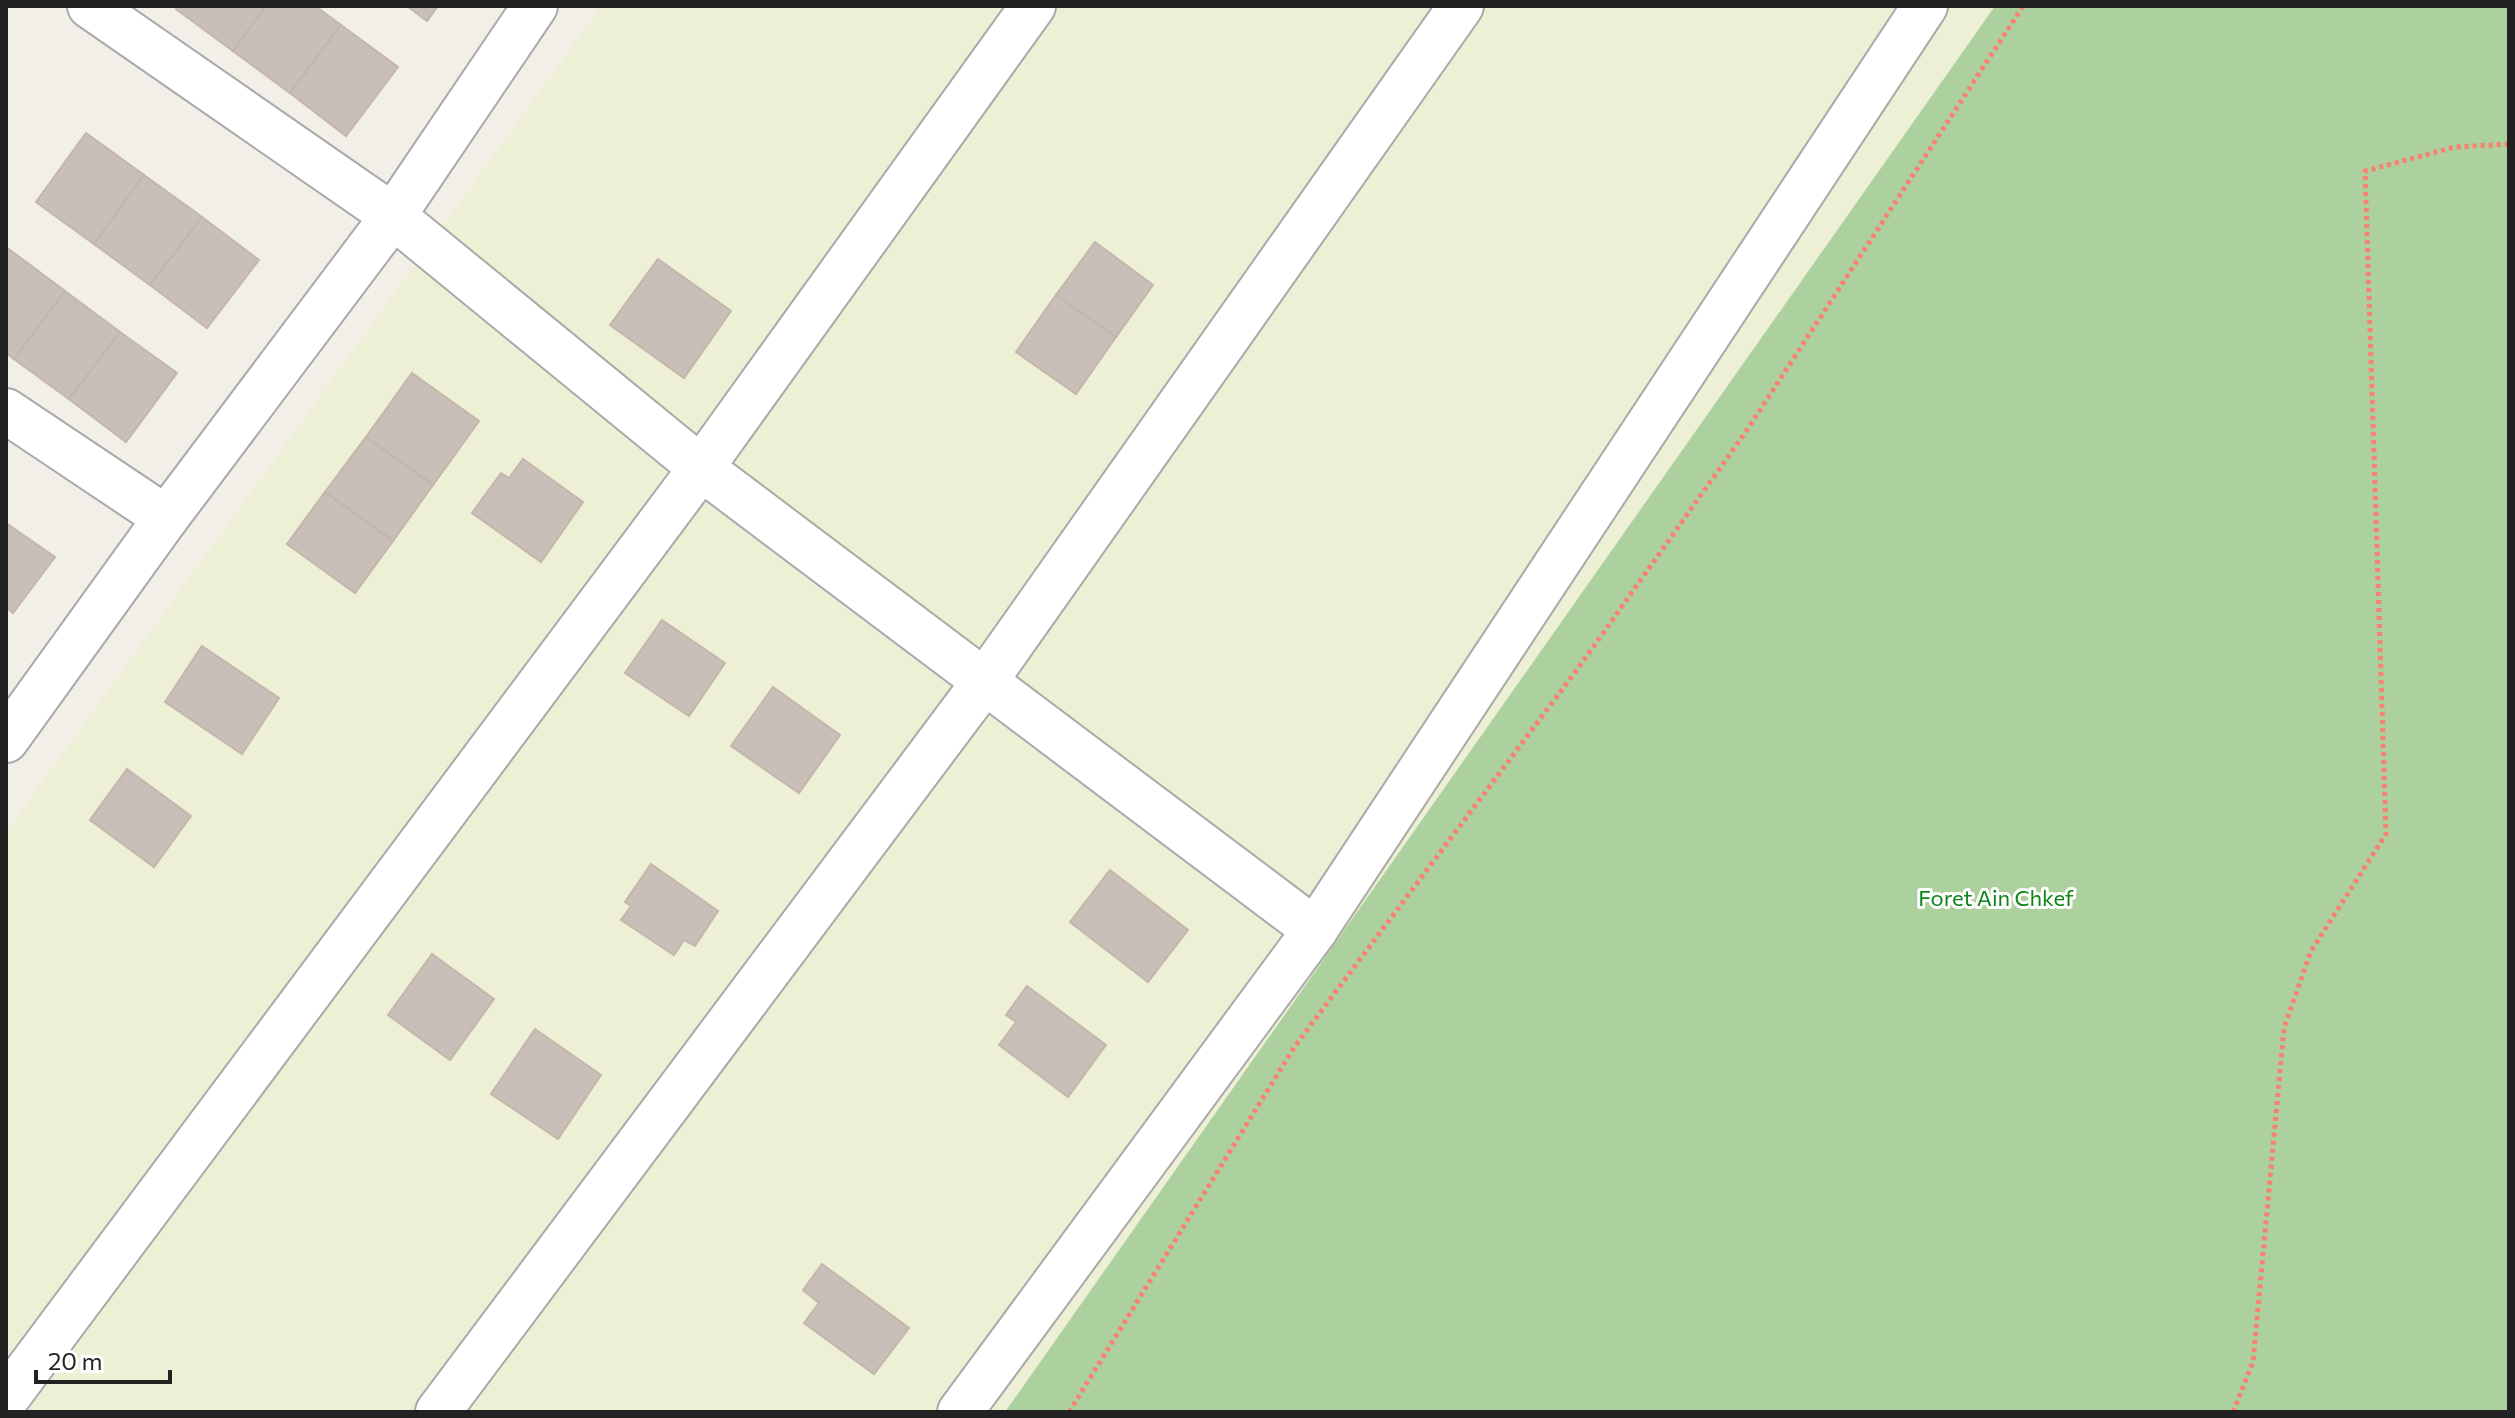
<svg xmlns="http://www.w3.org/2000/svg" width="2515" height="1418" viewBox="0 0 2515 1418" font-family="Commissioner,sans-serif">
  <style>
    .farmland { fill: #eef0d5 }
    .forest { fill: #add19e }
    .building { fill: #c7bfb8; stroke: #c4b6ab; stroke-width: 2 }
    .lines { fill: none; stroke-linecap: round; stroke-linejoin: round }
    .minor-casing { stroke: #a9a9a9; stroke-width: 48 }
    .path { stroke: #fa8072; stroke-width: 5; stroke-dasharray: 4 4; stroke-linecap: butt }
    .minor { stroke: #fff; stroke-width: 44 }
    .labels { text-anchor: middle; stroke-width: 6; stroke-linejoin: round; paint-order: stroke }
    .park-label { font-size: 22px; fill: #0c8416; stroke: #fff }
  </style>
  <rect width="100%" height="100%" fill="#f2efe9"/>
  <polygon class="farmland" points="601,6 1995,6 1005,1412 6,1412 6,832"/>
  <polygon class="forest" points="1995,6 2509,6 2509,1412 1005,1412"/>
  <g class="building">
    <polygon points="178,6 266,6 233,51 176,9"/>
    <polygon points="266,6 315,6 341,25 290,93 233,51"/>
    <polygon points="407,6 438,6 427,21"/>
    <polygon points="341,25 398,67 346,136 290,93"/>
    <polygon points="86,133 144,175 94,244 36,202"/>
    <polygon points="144,175 202,217 150,285 94,244"/>
    <polygon points="202,217 259,260 207,328 150,285"/>
    <polygon points="1095,242 1153,285 1116,337 1056,295"/>
    <polygon points="6,247 65,291 14,359 6,353"/>
    <polygon points="658,259 731,311 684,378 610,325"/>
    <polygon points="65,291 120,332 69,399 14,359"/>
    <polygon points="1056,295 1116,337 1076,394 1016,352"/>
    <polygon points="120,332 177,373 126,442 69,399"/>
    <polygon points="412,373 479,421 433,485 366,437"/>
    <polygon points="366,437 433,485 393,541 325,492"/>
    <polygon points="523,459 583,502 541,562 472,513 501,473 509,478"/>
    <polygon points="325,492 393,541 355,593 287,544"/>
    <polygon points="6,523 55,557 13,613 6,607"/>
    <polygon points="662,620 725,663 689,716 625,673"/>
    <polygon points="202,646 279,698 242,754 165,702"/>
    <polygon points="773,687 840,735 799,793 731,746"/>
    <polygon points="127,769 191,816 154,867 90,820"/>
    <polygon points="651,864 718,911 695,946 684,940 674,955 621,920 631,906 625,902"/>
    <polygon points="1110,870 1188,930 1148,982 1070,922"/>
    <polygon points="432,954 494,999 450,1060 388,1015"/>
    <polygon points="1027,986 1106,1045 1068,1097 999,1045 1016,1022 1006,1015"/>
    <polygon points="535,1029 601,1075 558,1139 491,1094"/>
    <polygon points="822,1264 909,1328 874,1374 804,1323 819,1303 803,1290"/>
  </g>
  <g class="lines">
    <g class="minor-casing">
      <g id="minor">
        <polyline points="90,6 393,216 701,468 1315,930"/>
        <polyline points="6,411 166,518"/>
        <polyline points="6,740 166,518 393,216 535,6"/>
        <polyline points="6,1399 701,468 1033,6"/>
        <polyline points="438,1412 985,681 1461,6"/>
        <polyline points="960,1412 1315,930 1925,6"/>
      </g>
    </g>
    <g class="path">
      <polyline points="1069,1412 1295,1046 1579,667 1747,430 2023,6"/>
      <polyline points="2233,1412 2253,1362 2284,1028 2311,951 2386,834 2365,171 2455,147 2509,144"/>
    </g>
    <use href="#minor" class="minor"/>
  </g>
  <g class="labels">
    <g class="park-label">
      <text x="1996" y="906">Foret Ain Chkef</text>
    </g>
  </g>
  <rect width="2515" height="1418" fill="none" stroke="#222222" stroke-width="16"/>
  <path d="M36 1370v12h134v-12" fill="none" stroke="#222222" stroke-width="4"/>
  <text x="48" y="1370" font-size="24" fill="#222222" stroke="#ffffff" stroke-width="6" paint-order="stroke">20 m</text>
</svg>
